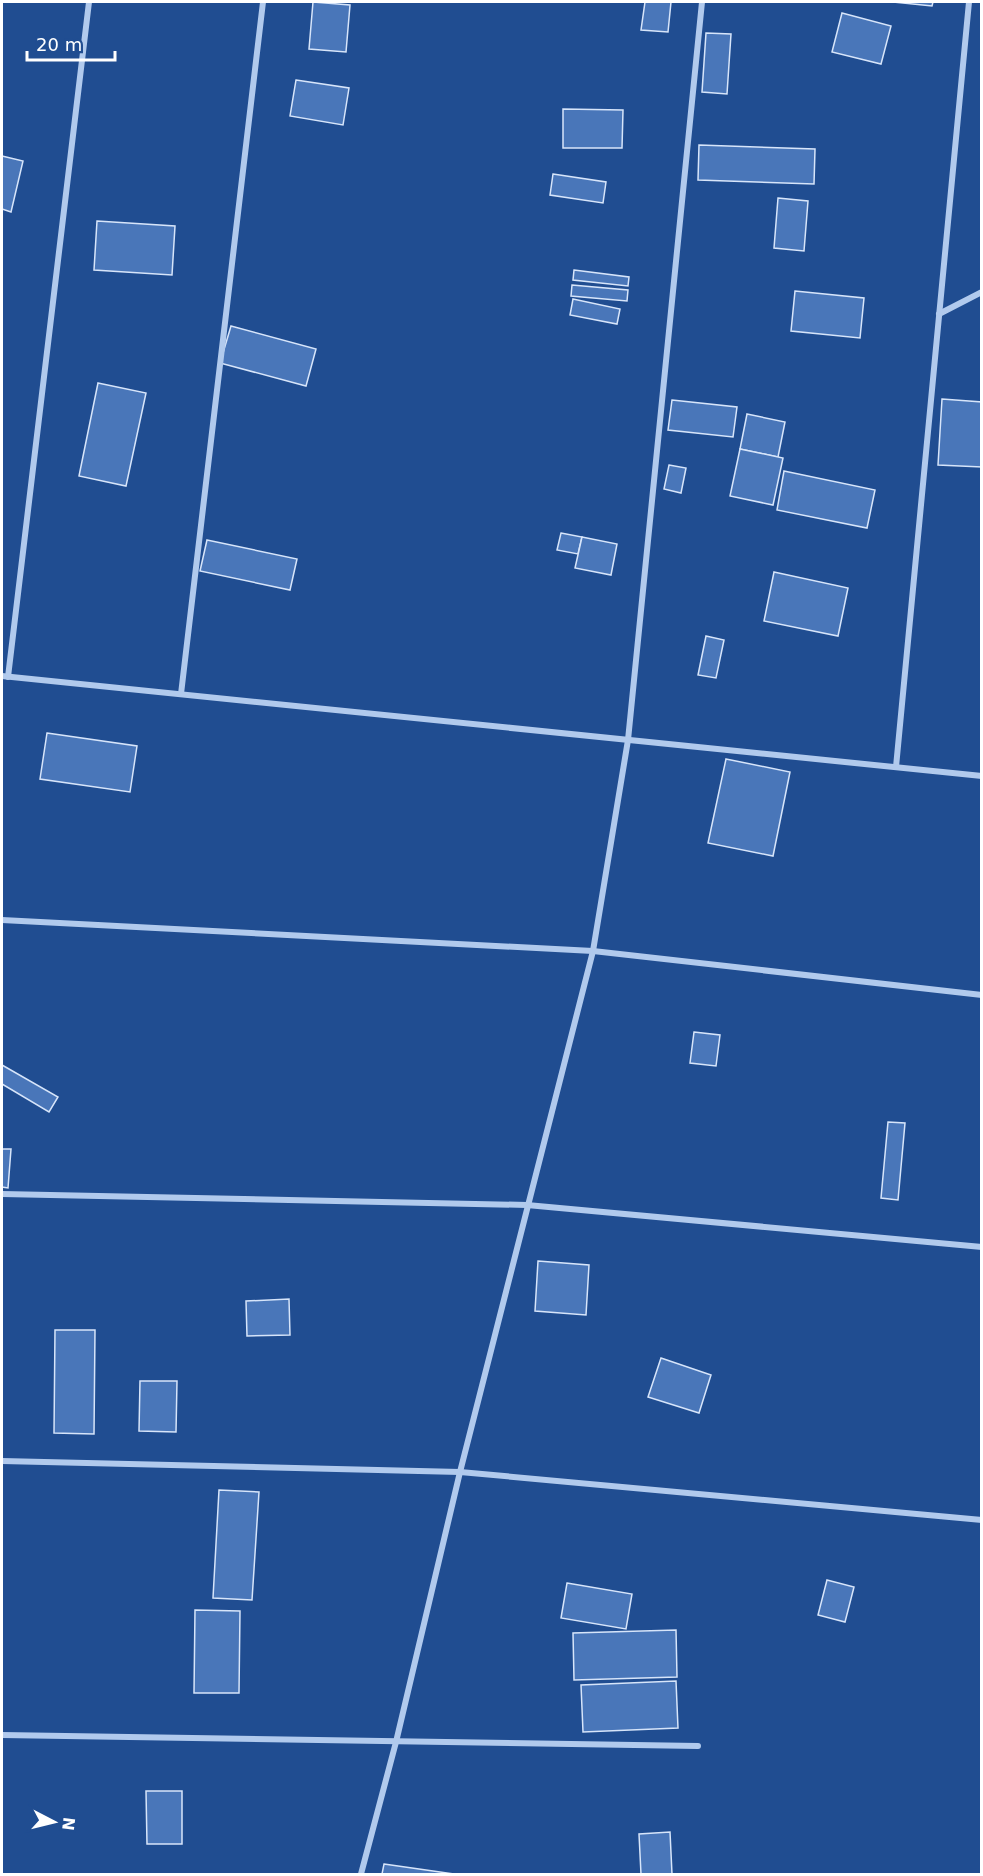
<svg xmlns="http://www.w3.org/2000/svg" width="983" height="1876" viewBox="0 0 983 1876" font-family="'DejaVu Sans',sans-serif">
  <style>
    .building { fill: #4976b9; stroke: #d7e5fa; stroke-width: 1.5 }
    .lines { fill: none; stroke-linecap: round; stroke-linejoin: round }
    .minor { stroke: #b1caed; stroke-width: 6 }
  </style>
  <rect width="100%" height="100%" fill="#204d91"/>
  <g class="building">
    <polygon points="313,2 350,5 346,52 309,49"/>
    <polygon points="645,2 671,2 668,32 641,30"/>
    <polygon points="893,2 933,2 932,6"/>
    <polygon points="842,13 891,26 881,64 832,52"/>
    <polygon points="706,33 731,34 727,94 702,92"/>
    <polygon points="296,80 349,88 343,125 290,116"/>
    <polygon points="563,109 623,110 622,148 563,148"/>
    <polygon points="699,145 815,149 814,184 698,180"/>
    <polygon points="2,156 23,161 11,212 2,209"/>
    <polygon points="553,174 606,182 603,203 550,195"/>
    <polygon points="778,198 808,201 804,251 774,248"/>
    <polygon points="97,221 175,226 172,275 94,270"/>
    <polygon points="574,270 629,277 628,286 573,280"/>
    <polygon points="572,285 628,290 627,301 571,296"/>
    <polygon points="795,291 864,298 860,338 791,331"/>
    <polygon points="573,299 620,309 617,324 570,315"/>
    <polygon points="231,326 316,349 306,386 220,363"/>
    <polygon points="98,383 146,393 126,486 79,476"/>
    <polygon points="942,399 982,402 982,467 938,465"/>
    <polygon points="672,400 737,407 733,437 668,430"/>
    <polygon points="747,414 785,422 778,457 740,449"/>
    <polygon points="740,449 783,458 773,505 730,496"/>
    <polygon points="669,465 686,468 681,493 664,489"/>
    <polygon points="784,471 875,490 867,528 777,510"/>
    <polygon points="561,533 582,537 578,554 557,550"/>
    <polygon points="582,537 617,544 611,575 575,568"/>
    <polygon points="207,540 297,559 290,590 200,571"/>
    <polygon points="774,572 848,588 838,636 764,621"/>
    <polygon points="706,636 724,640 716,678 698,675"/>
    <polygon points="47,733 137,746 130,792 40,779"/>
    <polygon points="726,759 790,772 773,856 708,843"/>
    <polygon points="694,1032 720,1035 716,1066 690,1063"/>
    <polygon points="2,1065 58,1097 49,1112 2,1084"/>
    <polygon points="888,1122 905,1123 898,1200 881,1198"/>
    <polygon points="2,1149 11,1149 8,1188 2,1187"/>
    <polygon points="538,1261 589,1265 586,1315 535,1311"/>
    <polygon points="289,1299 290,1335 247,1336 246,1301"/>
    <polygon points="55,1330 95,1330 94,1434 54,1433"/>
    <polygon points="661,1358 711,1375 699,1413 648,1397"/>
    <polygon points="140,1381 177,1381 176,1432 139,1431"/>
    <polygon points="219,1490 259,1492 252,1600 213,1598"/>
    <polygon points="827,1580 854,1587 845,1622 818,1615"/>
    <polygon points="567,1583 632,1594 626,1629 561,1618"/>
    <polygon points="195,1610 240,1611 239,1693 194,1693"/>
    <polygon points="676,1630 677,1677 574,1680 573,1633"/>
    <polygon points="676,1681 678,1728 583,1732 581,1685"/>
    <polygon points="146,1791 182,1791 182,1844 147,1844"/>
    <polygon points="670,1832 672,1874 641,1874 639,1834"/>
    <polygon points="384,1864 454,1874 382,1874"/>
  </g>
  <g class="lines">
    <g class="minor">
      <polyline points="939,314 982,292"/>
      <polyline points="2,676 982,776"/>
      <polyline points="8,677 89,2"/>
      <polyline points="181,694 263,2"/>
      <polyline points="896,767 969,2"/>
      <polyline points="2,920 593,951 982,995"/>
      <polyline points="2,1194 527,1205 982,1247"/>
      <polyline points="2,1461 460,1472 982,1520"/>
      <polyline points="2,1735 698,1746"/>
      <polyline points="361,1874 396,1742 460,1472 593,951 628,740 702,2"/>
    </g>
  </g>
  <rect width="983" height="1876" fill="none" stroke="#ffffff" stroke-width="6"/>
  <g transform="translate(54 1822) rotate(97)" stroke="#204d91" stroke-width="4.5" paint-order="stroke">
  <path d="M0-4.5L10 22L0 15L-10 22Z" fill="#ffffff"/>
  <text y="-9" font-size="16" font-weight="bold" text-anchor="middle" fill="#ffffff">N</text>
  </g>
  <path d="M27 51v9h88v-9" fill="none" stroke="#ffffff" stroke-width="3"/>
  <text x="36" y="51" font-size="18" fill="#ffffff" stroke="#204d91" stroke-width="4.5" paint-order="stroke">20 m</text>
</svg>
